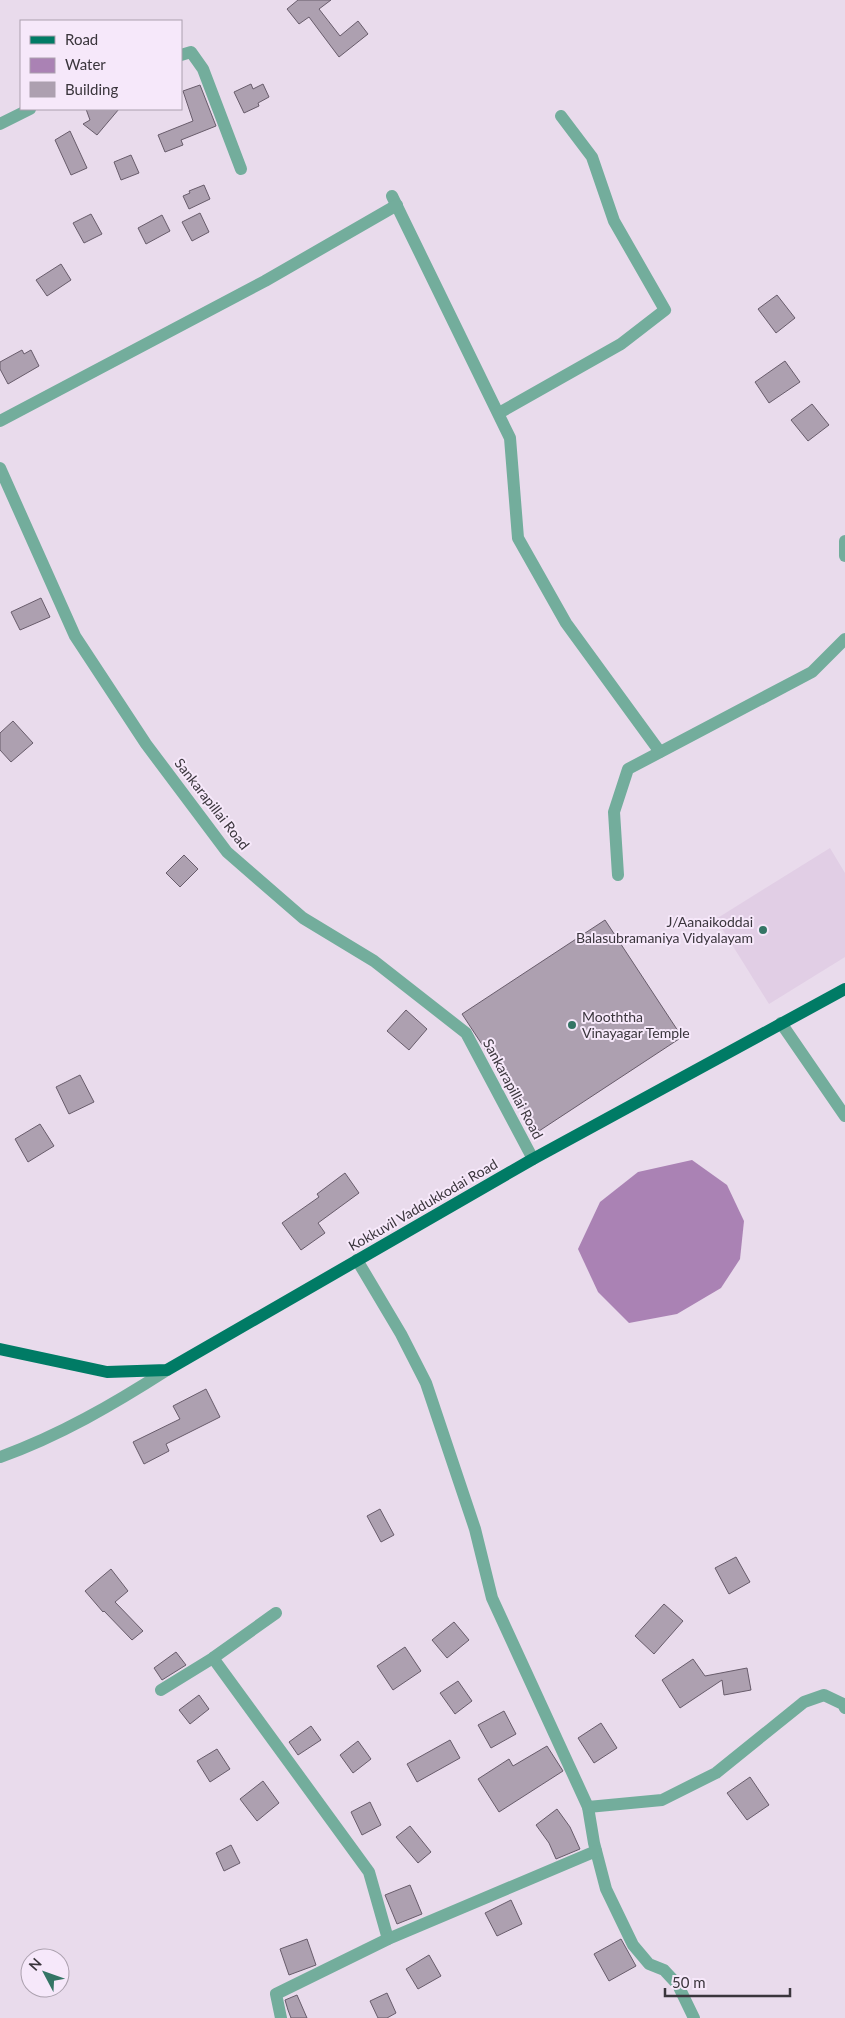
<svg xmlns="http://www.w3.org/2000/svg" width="845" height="2018" viewBox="0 0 845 2018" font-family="Lato,sans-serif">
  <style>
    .built { fill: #e1cee5 }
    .water { fill: #aa82b4 }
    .building { fill: #ada0b0; stroke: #685c6b }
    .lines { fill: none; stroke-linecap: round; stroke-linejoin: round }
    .minor { stroke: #73ad9c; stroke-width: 12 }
    .major { stroke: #007b65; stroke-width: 12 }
    .poi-dot { fill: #347565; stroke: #f6e8fa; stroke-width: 2 }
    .labels { text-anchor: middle; stroke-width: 4; stroke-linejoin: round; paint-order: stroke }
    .street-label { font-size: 14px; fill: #3a353c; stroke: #f6e8fa }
    .poi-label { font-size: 14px; fill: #3a353c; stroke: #f6e8fa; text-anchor: end }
  </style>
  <rect width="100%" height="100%" fill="#e9dbec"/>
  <polygon class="built" points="830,848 845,873 845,957 769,1004 716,919"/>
  <polygon class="water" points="692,1160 727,1185 744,1221 740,1259 721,1288 677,1314 629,1323 598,1292 578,1249 600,1202 638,1172"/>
  <g class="building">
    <polygon points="298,0 331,0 319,9 340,36 358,21 368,34 339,57 309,17 299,24 287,9"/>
    <polygon points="251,84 253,89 263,84 269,97 258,103 259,106 244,113 234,92"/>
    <polygon points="200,85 216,126 181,140 183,145 165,152 158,135 193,121 183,91"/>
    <polygon points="86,109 119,109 97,135 83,124 90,120"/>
    <polygon points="70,131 87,168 71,175 55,140"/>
    <polygon points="131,155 139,173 121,180 114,162"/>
    <polygon points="204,185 210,199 189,209 183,196 190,193 189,191"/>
    <polygon points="200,213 209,232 192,241 182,222"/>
    <polygon points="91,214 102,234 84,243 73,223"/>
    <polygon points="162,215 170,231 146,244 138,228"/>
    <polygon points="61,264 71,280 47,296 36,280"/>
    <polygon points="777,295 795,318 776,333 758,309"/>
    <polygon points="22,350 24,354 31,350 39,366 8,384 0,369 0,362"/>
    <polygon points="785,361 800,382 769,403 755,382"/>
    <polygon points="812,404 829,425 808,441 791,420"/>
    <polygon points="41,598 50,617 20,630 11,612"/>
    <polygon points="13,721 33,743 11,762 0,750 0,733"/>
    <polygon points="184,855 198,869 180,887 166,873"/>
    <polygon points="605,920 682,1037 539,1131 462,1014"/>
    <polygon points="406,1010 427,1029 409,1050 387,1031"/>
    <polygon points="80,1075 94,1102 69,1114 56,1087"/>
    <polygon points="40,1124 54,1146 28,1162 15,1139"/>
    <polygon points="345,1173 359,1193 318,1223 325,1233 301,1250 282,1223 319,1197 317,1194"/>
    <polygon points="206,1389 220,1417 166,1444 169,1451 144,1464 133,1442 180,1419 173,1406"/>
    <polygon points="380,1509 394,1535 381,1542 367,1516"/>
    <polygon points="736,1557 750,1582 729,1594 715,1568"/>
    <polygon points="111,1569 128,1591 115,1602 143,1631 132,1640 104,1611 103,1612 85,1591"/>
    <polygon points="664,1604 683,1621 654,1654 635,1636"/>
    <polygon points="454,1622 469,1640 447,1658 432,1640"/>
    <polygon points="405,1647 421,1671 393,1690 377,1666"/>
    <polygon points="176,1652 186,1665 162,1680 154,1668"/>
    <polygon points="693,1659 705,1676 747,1668 751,1690 724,1695 722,1680 680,1708 662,1680"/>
    <polygon points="458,1681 472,1701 455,1714 440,1693"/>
    <polygon points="199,1695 209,1709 190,1724 179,1710"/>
    <polygon points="504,1711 516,1734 491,1748 478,1725"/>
    <polygon points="601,1723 617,1748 594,1763 578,1738"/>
    <polygon points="311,1726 321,1740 298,1755 289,1742"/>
    <polygon points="450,1740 460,1758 417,1782 407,1764"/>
    <polygon points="358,1741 371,1759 353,1773 340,1755"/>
    <polygon points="547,1746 563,1771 499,1812 478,1779 509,1759 513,1766"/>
    <polygon points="217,1749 230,1769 210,1782 197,1761"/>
    <polygon points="750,1777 769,1805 747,1820 727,1793"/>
    <polygon points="263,1781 279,1803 257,1821 240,1799"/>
    <polygon points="370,1802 381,1825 362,1835 351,1812"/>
    <polygon points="557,1809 570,1827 580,1849 556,1859 549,1843 536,1825"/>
    <polygon points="410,1826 431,1852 418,1863 396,1837"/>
    <polygon points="231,1845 240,1863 224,1871 216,1853"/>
    <polygon points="410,1885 422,1914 397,1924 385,1895"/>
    <polygon points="511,1900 522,1924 497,1936 485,1913"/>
    <polygon points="307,1939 316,1965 289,1975 280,1949"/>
    <polygon points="621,1939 636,1966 609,1981 594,1954"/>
    <polygon points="429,1955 441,1976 418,1989 406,1969"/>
    <polygon points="387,1993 396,2013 387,2018 378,2018 370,2001"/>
    <polygon points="297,1995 307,2018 291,2018 288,2010 285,2000"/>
  </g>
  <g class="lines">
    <g class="minor">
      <polyline points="181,55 191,52 203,69 241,169"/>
      <polyline points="0,124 30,109"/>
      <polyline points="392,196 510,438 518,538 566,623 660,752"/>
      <polyline points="499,413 621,344 665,310 614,221 592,157 561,116"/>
      <polyline points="0,421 265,281 397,205"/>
      <polyline points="0,468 75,636 146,744 227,852 303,918 374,961 466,1033 533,1159"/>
      <polyline points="845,541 845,556"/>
      <polyline points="618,875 614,812 628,769 812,672 845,639"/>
      <polyline points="781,1023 845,1116"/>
      <polyline points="357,1260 401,1334 426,1383 475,1529 492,1598 588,1807 594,1843 606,1889 633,1945 649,1964 664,1970 678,1985 694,2018"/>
      <path d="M 0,1457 C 59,1436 114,1404 167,1370"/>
      <polyline points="213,1658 369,1872 388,1939"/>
      <polyline points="161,1690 213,1658 276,1613"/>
      <polyline points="588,1807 662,1800 716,1773 804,1702 824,1695 843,1704 845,1708"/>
      <polyline points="281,2018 276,1994 388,1939 596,1851"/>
    </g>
    <polyline class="major" points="0,1349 107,1372 167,1370 533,1159 845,989"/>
  </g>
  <g class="poi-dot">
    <circle cx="763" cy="930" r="5"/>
    <circle cx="572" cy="1025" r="5"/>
  </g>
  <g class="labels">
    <g class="street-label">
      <text transform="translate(212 804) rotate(52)" y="5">Sankarapillai Road</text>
      <text transform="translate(513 1089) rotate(62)" y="5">Sankarapillai Road</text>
      <text transform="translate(423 1205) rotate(-30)" y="5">Kokkuvil Vaddukkodai Road</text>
    </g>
    <g class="poi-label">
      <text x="753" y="927">J/Aanaikoddai<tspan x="753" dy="16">Balasubramaniya Vidyalayam</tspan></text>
      <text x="582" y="1022" text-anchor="start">Mooththa<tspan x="582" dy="16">Vinayagar Temple</tspan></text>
    </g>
  </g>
  <rect x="20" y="20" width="162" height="90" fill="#f6e8fa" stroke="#aba0ae"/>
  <rect x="30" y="36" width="25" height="8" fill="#007b65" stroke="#aba0ae"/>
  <text x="65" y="45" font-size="15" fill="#3a353c">Road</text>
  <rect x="30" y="58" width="25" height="15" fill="#aa82b4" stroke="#aba0ae"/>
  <text x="65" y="70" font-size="15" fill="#3a353c">Water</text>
  <rect x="30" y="82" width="25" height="15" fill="#ada0b0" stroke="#aba0ae"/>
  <text x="65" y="95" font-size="15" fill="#3a353c">Building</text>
  <g transform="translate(45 1973) rotate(311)"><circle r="24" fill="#f6e8fa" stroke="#aba0ae"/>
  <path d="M0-4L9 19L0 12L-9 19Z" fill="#347565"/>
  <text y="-8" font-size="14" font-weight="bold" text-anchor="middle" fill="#3a353c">N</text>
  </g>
  <path d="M665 1988v8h125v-8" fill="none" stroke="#3a353c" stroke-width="2.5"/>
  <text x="672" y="1988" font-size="15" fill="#3a353c" stroke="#f6e8fa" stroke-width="4" paint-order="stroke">50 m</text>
</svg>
